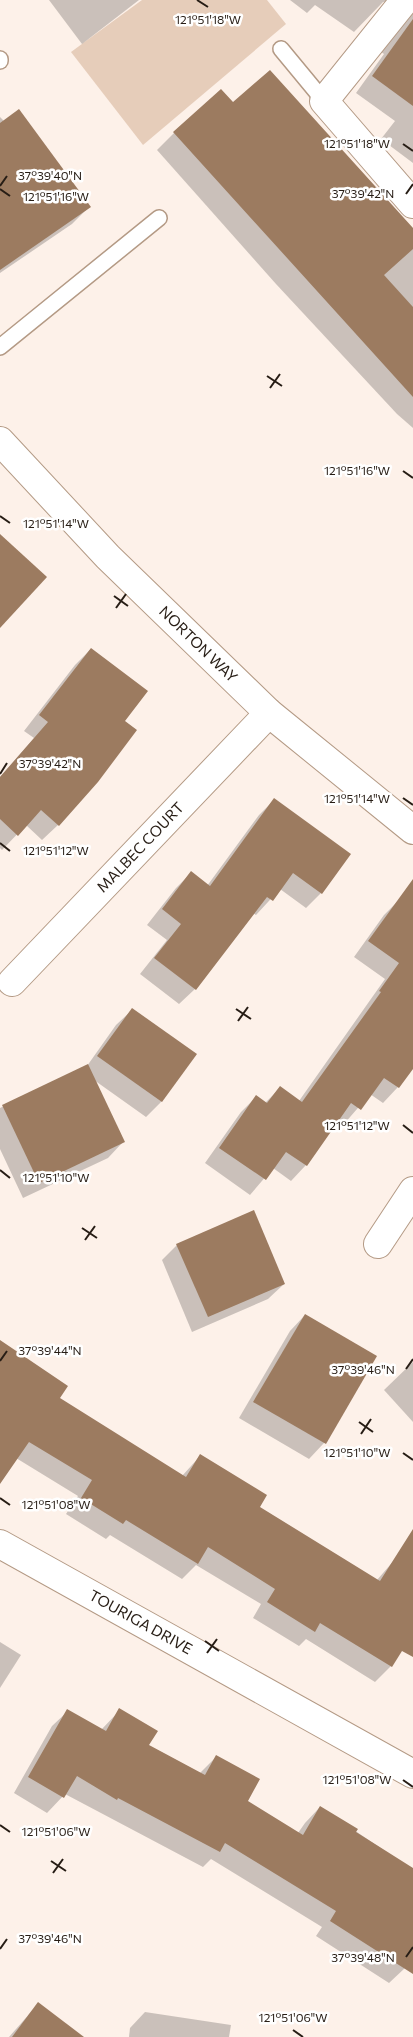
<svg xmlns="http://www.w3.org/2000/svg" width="413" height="2037" viewBox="0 0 413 2037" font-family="Commissioner,sans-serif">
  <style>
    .green { fill: #e6cdba }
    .shadow { fill: #0003 }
    .building { fill: #9c7b60 }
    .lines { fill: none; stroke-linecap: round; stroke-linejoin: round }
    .lane-casing { stroke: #b49a85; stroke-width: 18 }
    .street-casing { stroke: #b49a85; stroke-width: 30 }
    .lane { stroke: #fff; stroke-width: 15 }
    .street { stroke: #fff; stroke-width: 28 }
    .ticks { fill: none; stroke: #271d15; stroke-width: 2 }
    .labels { text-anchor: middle; stroke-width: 5; stroke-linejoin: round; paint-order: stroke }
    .street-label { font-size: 15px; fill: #271d15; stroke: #fff }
    .ticks-label { font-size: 12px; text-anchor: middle; fill: #271d15; stroke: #fff; stroke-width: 5; stroke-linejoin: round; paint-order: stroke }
  </style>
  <rect width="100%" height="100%" fill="#fdf1e9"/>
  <polygon class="green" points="142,0 267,0 286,24 143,145 71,52"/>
  <g class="shadow">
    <polygon points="49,0 139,0 82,44"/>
    <polygon points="290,0 413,0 413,163 381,139 395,121 356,93 384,54 381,52 404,20 391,1 383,2 354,32 315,5 307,13"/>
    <polygon points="233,104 413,231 413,428 397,414 276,284 157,150 174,133"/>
    <polygon points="0,117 89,207 72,224 0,273"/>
    <polygon points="91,649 58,825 42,840 26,825 2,850 0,848 0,777 34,738 24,731 75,665"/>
    <polygon points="274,800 321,893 306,908 280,889 256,915 253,913 195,989 179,1004 140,974 167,940 147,925 176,888 191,873 207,886 259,815"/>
    <polygon points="399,900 413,910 413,1067 398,1087 383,1103 370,1094 344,1124 338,1119 306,1165 291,1181 273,1168 250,1195 205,1163 241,1112 256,1097 265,1103 280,1088 299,1101 385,979 354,957 384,915"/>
    <polygon points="132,1010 195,1054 161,1102 146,1117 94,1080 123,1142 108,1158 23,1198 0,1149 0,1108 87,1066 116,1025"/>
    <polygon points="177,1245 284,1284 268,1299 192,1332 162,1260"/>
    <polygon points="305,1315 375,1356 324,1443 309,1459 239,1418 290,1331"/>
    <polygon points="0,1341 58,1398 182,1476 201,1455 258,1507 377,1580 396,1558 413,1569 413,1632 391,1666 375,1682 306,1639 299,1646 253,1618 261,1604 196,1565 182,1579 110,1535 106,1539 66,1514 78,1496 16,1458 0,1475"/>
    <polygon points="413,1362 413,1422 384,1390"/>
    <polygon points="0,1642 21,1655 0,1688"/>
    <polygon points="120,1710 148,1745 200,1773 216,1757 246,1801 298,1833 305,1823 320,1807 413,1870 413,1955 405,1968 389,1983 316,1936 322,1927 211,1859 203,1867 65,1794 47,1813 14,1793 52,1726 68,1711 101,1730"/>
    <polygon points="38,2004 76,2037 9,2037"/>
    <polygon points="145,2012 231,2025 229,2037 129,2037 130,2028"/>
  </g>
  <g class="building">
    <polygon points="413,19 413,106 372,76"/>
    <polygon points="270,70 413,228 413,249 384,275 413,307 413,397 173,132 221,89 233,102"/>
    <polygon points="19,109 91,207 0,270 0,123"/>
    <polygon points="0,534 47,577 0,628"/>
    <polygon points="91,648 148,691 125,721 137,730 98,782 59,826 41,810 18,836 0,819 0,777 48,722 39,715"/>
    <polygon points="274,798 351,854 322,894 293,873 273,901 267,897 196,990 154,958 181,924 162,909 191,871 210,886"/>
    <polygon points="413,879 413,1069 399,1088 384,1078 361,1110 351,1103 307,1166 286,1152 266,1180 219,1148 256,1095 267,1103 280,1086 302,1102 381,992 379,991 399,963 368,941"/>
    <polygon points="132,1008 197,1054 162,1102 97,1056"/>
    <polygon points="88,1064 125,1142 39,1183 2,1105"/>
    <polygon points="254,1210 285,1284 208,1317 176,1244"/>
    <polygon points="305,1314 377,1356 326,1444 253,1402"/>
    <polygon points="0,1340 68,1386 60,1398 186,1477 200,1454 267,1495 260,1507 380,1581 413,1529 413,1657 402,1651 392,1667 320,1623 315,1632 267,1602 275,1589 208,1547 198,1564 126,1520 123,1524 81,1498 92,1480 29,1442 0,1484"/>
    <polygon points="119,1708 158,1731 149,1745 205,1775 216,1755 260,1779 248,1801 303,1835 320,1806 358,1829 356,1832 413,1868 413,1974 330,1921 336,1911 225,1843 220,1852 118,1798 117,1800 77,1776 64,1798 28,1777 67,1709 106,1731"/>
    <polygon points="38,2002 84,2037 12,2037"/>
  </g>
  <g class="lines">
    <g class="lane-casing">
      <g id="lane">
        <polyline points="281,49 324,101"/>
        <polyline points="0,59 0,61"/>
        <polyline points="0,347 159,218"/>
      </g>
    </g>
    <g class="street-casing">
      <g id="street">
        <polyline points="405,0 324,101 413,204"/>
        <path id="s1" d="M 0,441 L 108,557 L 269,713 L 413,830"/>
        <path id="s2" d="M 12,982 L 269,713"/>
        <polyline points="378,1244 413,1191"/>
        <path id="s3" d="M 0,1544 L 413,1774"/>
      </g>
    </g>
    <use href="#lane" class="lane"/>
    <use href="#street" class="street"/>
  </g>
  <path class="ticks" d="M 197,0 L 208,7M 403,144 L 413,151M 0,186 L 7,176M 0,189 L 10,196M 406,194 L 413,184M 267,376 L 282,386M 270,388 L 280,374M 403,471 L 413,478M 0,516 L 10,523M 114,596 L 128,606M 116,608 L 126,594M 0,774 L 7,763M 403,798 L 413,805M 0,843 L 10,851M 236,1009 L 251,1019M 238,1021 L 248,1007M 403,1125 L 413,1133M 0,1170 L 10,1178M 82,1228 L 97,1238M 85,1240 L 95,1226M 0,1361 L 7,1351M 406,1369 L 413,1359M 359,1422 L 373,1432M 361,1434 L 371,1419M 403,1453 L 413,1460M 0,1498 L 10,1505M 205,1641 L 219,1651M 207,1653 L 217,1639M 403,1780 L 413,1787M 0,1825 L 10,1832M 51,1861 L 66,1871M 53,1873 L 63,1859M 0,1949 L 7,1939M 406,1957 L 413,1947M 293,2030 L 303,2037"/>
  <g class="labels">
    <g class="street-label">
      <text dy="5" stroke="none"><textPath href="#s1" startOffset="284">NORTON WAY</textPath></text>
      <text dy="5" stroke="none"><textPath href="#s2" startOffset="186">MALBEC COURT</textPath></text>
      <text dy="5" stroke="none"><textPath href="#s3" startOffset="161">TOURIGA DRIVE</textPath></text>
    </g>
  </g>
  <g class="ticks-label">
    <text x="208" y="24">121°51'18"W</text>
    <text x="357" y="148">121°51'18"W</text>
    <text x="50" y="180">37°39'40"N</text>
    <text x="363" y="198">37°39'42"N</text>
    <text x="56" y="201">121°51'16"W</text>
    <text x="357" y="475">121°51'16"W</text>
    <text x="56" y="528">121°51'14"W</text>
    <text x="50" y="768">37°39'42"N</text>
    <text x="357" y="803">121°51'14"W</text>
    <text x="56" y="855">121°51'12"W</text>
    <text x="357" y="1130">121°51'12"W</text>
    <text x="56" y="1182">121°51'10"W</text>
    <text x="50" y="1355">37°39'44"N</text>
    <text x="363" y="1374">37°39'46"N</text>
    <text x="357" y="1457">121°51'10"W</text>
    <text x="56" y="1509">121°51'08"W</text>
    <text x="357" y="1784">121°51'08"W</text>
    <text x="56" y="1836">121°51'06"W</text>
    <text x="50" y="1943">37°39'46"N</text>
    <text x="363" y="1962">37°39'48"N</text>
    <text x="293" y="2022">121°51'06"W</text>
  </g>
</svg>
